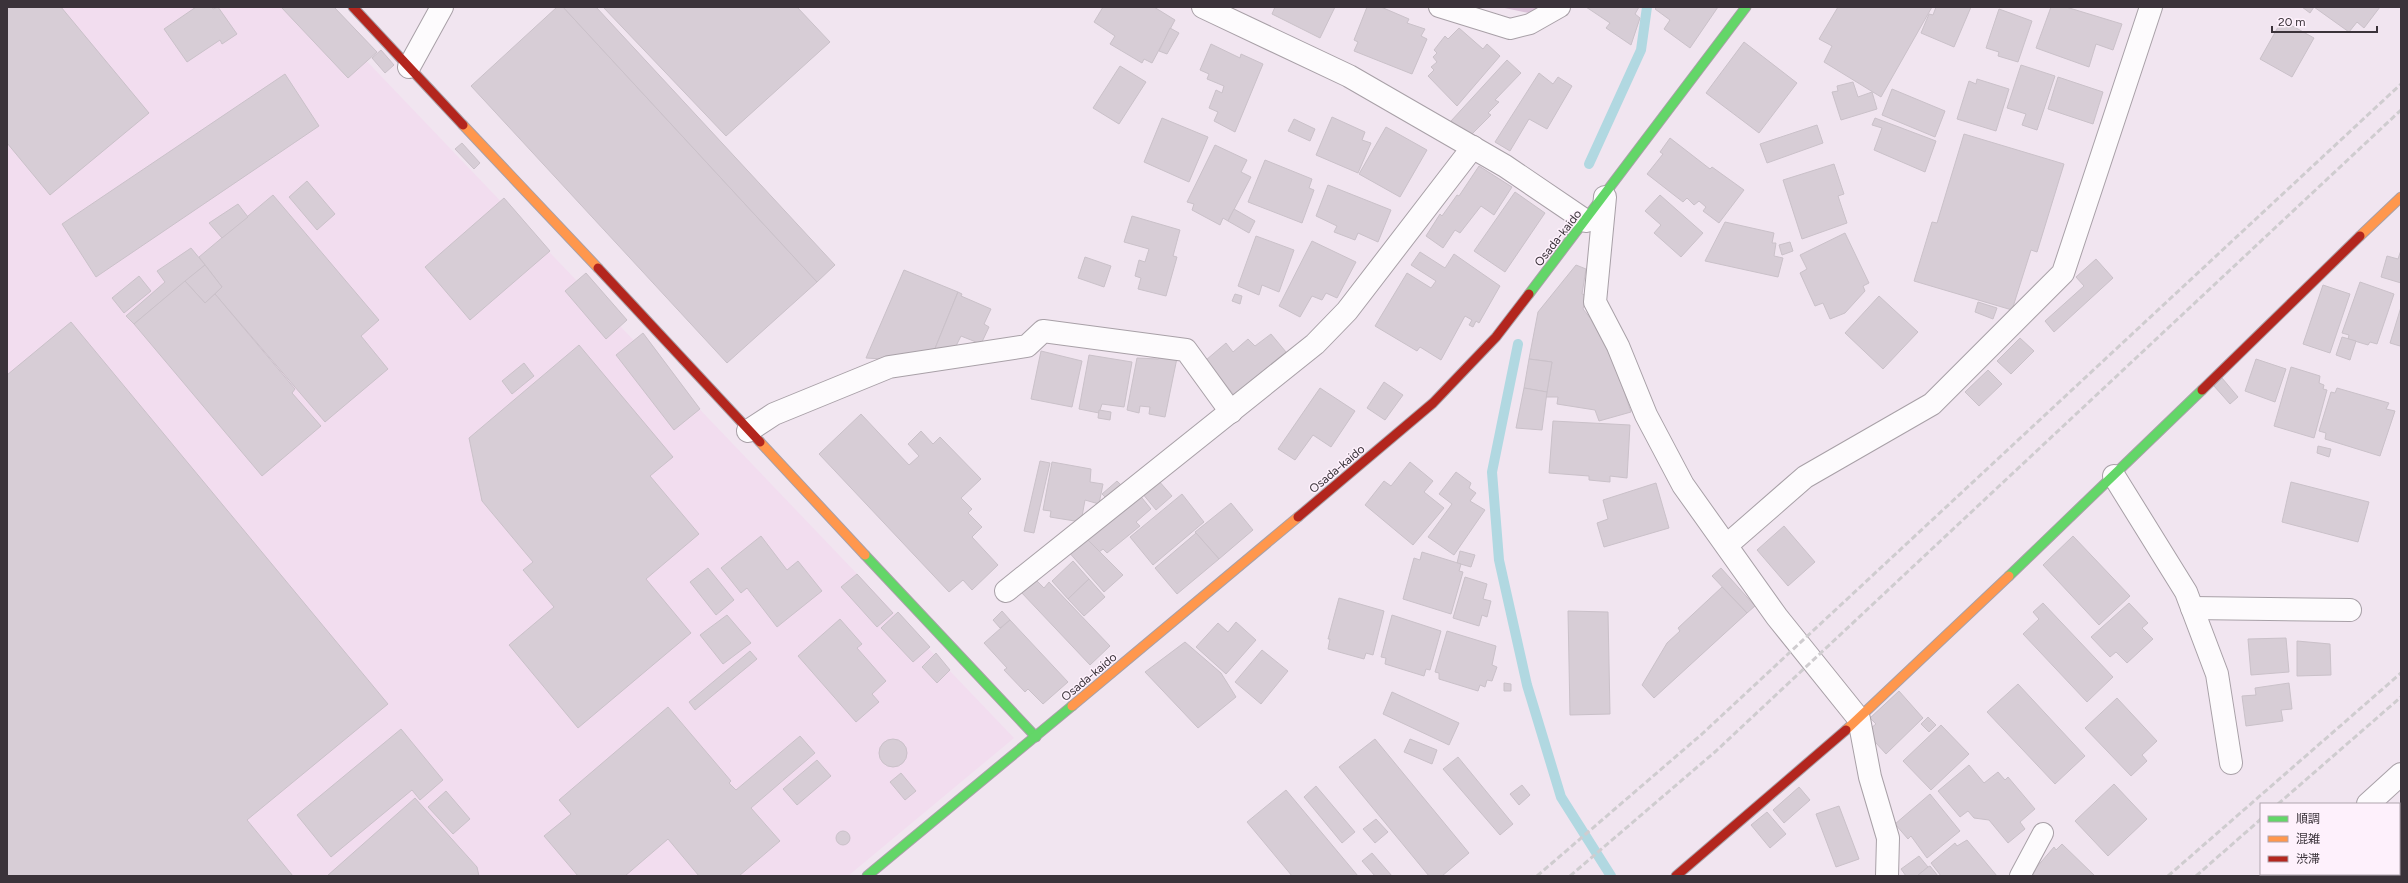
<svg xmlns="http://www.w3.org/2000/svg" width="2408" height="883" viewBox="0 0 2408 883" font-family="Figtree,'Noto Sans JP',sans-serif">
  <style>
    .built { fill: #f2ddef }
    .forest { fill: #dac1d8 }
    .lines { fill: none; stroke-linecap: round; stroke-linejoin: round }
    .stream { stroke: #b1d8e1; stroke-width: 10 }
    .building { fill: #d7cdd6; stroke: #cac1c9 }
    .lane-casing { stroke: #a8a0a7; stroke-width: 22 }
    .street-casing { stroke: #a8a0a7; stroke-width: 24 }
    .fast-casing { stroke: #a8a0a7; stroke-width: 11 }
    .slow-casing { stroke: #a8a0a7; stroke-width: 11 }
    .jam-casing { stroke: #a8a0a7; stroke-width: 11 }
    .lane { stroke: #fdfbfd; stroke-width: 20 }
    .street { stroke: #fdfbfd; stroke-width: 22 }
    .fast { stroke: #63d668; stroke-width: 9 }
    .slow { stroke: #ff974d; stroke-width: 9 }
    .jam { stroke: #b3261e; stroke-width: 9 }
    .rail { stroke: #cfcccf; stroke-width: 3; stroke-dasharray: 6 3; stroke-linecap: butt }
    .labels { text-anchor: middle; stroke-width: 3; stroke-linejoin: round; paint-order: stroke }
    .street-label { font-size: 12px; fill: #3b333a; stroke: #fef1fc }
  </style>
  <rect width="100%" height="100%" fill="#f1e5f0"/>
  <polygon class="built" points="7,7 315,7 1014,738 848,876 7,876"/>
  <polygon class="forest" points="1500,7 1551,7 1543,16"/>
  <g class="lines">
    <g class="stream">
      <polyline points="1589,164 1641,50 1647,7"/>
      <polyline points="1518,344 1492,472 1499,560 1527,685 1561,797 1611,876"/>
    </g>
  </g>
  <g class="building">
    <polygon points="7,7 61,7 149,113 50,195 7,143"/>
    <polygon points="196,7 212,7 213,9 218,7 237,34 222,44 220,40 187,62 164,29"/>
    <polygon points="281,7 334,7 377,52 348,78"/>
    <polygon points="557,7 563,7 817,282 727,363 471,86"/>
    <polygon points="563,7 596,7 835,265 817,282"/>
    <polygon points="603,7 797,7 830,42 726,136"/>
    <polygon points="1103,7 1154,7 1175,20 1152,63 1144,59 1142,63 1110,44 1115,36 1094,22"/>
    <polygon points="1275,7 1335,7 1320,38 1272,14"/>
    <polygon points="1367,7 1381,7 1409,19 1407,23 1425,29 1421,36 1427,39 1412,74 1354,51 1358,42 1354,40"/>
    <polygon points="1586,7 1639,7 1635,14 1640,18 1631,45 1606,28 1610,23"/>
    <polygon points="1657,7 1718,7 1690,48 1664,29 1670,20 1655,9"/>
    <polygon points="1838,7 1932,7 1881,97 1824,62 1832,46 1819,39"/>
    <polygon points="1936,7 1971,7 1954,47 1921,33 1929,14 1933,15"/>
    <polygon points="2051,7 2066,7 2122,24 2113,50 2096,44 2089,67 2036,48"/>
    <polygon points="2302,7 2380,7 2364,28 2357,22 2349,32 2314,7 2310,13"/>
    <polygon points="1999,9 2032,21 2018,62 1998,56 1999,52 1986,48"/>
    <polygon points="2282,20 2314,38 2292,77 2260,59"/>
    <polygon points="1170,28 1179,33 1167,54 1159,51"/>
    <polygon points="1459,28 1483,49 1487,44 1500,56 1457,106 1428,76 1434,70 1431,67 1437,62 1433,57 1437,53 1434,50 1445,36 1448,39"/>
    <polygon points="1744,42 1797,83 1759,133 1706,93"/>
    <polygon points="1211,44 1240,58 1241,54 1263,64 1235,132 1214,121 1218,112 1209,108 1216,90 1222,93 1224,86 1207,79 1209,74 1200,70"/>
    <polygon points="381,50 394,65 385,73 372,58"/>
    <polygon points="1507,60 1521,73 1495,100 1499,102 1488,113 1491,115 1470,136 1451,121"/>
    <polygon points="2021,65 2055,76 2037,130 2022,125 2026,114 2007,108"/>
    <polygon points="1120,66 1146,82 1119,124 1093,108"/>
    <polygon points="1539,73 1553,84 1558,77 1572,86 1547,129 1529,119 1510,151 1495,142"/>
    <polygon points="285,74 319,126 96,277 62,224"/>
    <polygon points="2058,77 2103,92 2093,124 2048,109"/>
    <polygon points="1977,79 2009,89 1996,131 1957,119 1969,81 1976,84"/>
    <polygon points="1853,82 1858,97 1872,92 1877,109 1841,120 1832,92 1838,91 1837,86"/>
    <polygon points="1892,89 1945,111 1935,137 1882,115"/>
    <polygon points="1332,117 1365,132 1362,140 1371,143 1358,173 1316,155"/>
    <polygon points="1162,118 1208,137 1189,182 1144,162"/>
    <polygon points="1875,118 1936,141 1925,172 1874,150 1882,128 1872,125"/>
    <polygon points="1294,119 1315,129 1310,141 1288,131"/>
    <polygon points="1817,125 1823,143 1767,163 1760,144"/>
    <polygon points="1386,127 1427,150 1400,197 1359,174"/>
    <polygon points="1964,134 2064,164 2037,252 2031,250 2012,310 1914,281 1932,222 1937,223"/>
    <polygon points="1670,138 1710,169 1712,167 1744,190 1719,223 1703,211 1706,207 1699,201 1694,205 1687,198 1683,202 1647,174 1663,154 1660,152"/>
    <polygon points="462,143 480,163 474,169 455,149"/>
    <polygon points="1215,145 1247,160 1241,172 1251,177 1228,221 1223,218 1220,225 1192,210 1194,204 1187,202"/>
    <polygon points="1265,160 1312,179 1309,188 1314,190 1302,223 1248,202"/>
    <polygon points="1834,164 1844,194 1838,196 1847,223 1802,239 1783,180"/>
    <polygon points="1479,166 1512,187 1494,215 1481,206 1460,233 1455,230 1443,248 1426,236 1440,214 1442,216 1457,195 1459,196"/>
    <polygon points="307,181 335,214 317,230 289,197"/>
    <polygon points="1328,185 1391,210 1378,242 1358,233 1355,240 1334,232 1337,226 1316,216"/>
    <polygon points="1515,192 1545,213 1505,272 1474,251"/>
    <polygon points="273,195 379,320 361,336 388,369 325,422 215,294 222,287 199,257"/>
    <polygon points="1660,195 1703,233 1681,257 1654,233 1661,225 1645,211"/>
    <polygon points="504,198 550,251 470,320 425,267"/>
    <polygon points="238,204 248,217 222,238 209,223"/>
    <polygon points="1234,209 1255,221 1249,233 1228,221"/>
    <polygon points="1132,216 1180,230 1173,256 1177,257 1166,296 1138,289 1141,278 1135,276 1139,260 1145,262 1149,249 1124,242"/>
    <polygon points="1725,222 1774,233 1772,243 1776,243 1774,256 1783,258 1778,277 1705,261"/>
    <polygon points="1845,233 1869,283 1863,286 1865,291 1845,313 1830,319 1823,303 1815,306 1800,273 1807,269 1800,255"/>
    <polygon points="1256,236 1294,250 1279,292 1262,285 1259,295 1238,286"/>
    <polygon points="1312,241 1356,262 1337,298 1326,293 1322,300 1312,296 1300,317 1279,306"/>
    <polygon points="1790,242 1793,251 1782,255 1779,245"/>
    <polygon points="191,248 205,265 134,324 126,316 165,282 157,271"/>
    <polygon points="2401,250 2401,283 2381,277 2387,256 2398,259"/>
    <polygon points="1420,252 1445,268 1454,254 1500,286 1479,323 1476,321 1473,327 1469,325 1472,320 1465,316 1441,360 1420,347 1417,351 1375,326 1407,273 1431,288 1436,281 1411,265"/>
    <polygon points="1085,257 1111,266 1104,287 1078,278"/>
    <polygon points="2096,259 2113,278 2054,332 2045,321 2084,286 2076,277"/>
    <polygon points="205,265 222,287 205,303 185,281"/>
    <polygon points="1576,265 1586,269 1582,294 1586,295 1583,309 1591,319 1614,362 1631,412 1599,421 1595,410 1557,404 1558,397 1546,397 1552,362 1529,359 1538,312"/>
    <polygon points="904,270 958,292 934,351 899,360 866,358"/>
    <polygon points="586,273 627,320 606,339 565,291"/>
    <polygon points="139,276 151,291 124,313 112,298"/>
    <polygon points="185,281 205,303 215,294 295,389 292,393 321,426 262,476 134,324"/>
    <polygon points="2360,282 2394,294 2377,344 2370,342 2368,345 2348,339 2349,335 2342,333"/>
    <polygon points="2323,285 2350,294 2330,353 2303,344"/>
    <polygon points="958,292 962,294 961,296 991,309 984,324 989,327 981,344 961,336 956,346 934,351"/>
    <polygon points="1235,294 1242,296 1240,304 1232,301"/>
    <polygon points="1879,296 1918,332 1883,369 1845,333"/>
    <polygon points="1978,302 1997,308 1993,319 1975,312"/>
    <polygon points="2401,307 2401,344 2400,346 2390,343"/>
    <polygon points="71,322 388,704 247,820 293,876 7,876 7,375"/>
    <polygon points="643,333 700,409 674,430 616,355"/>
    <polygon points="1271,334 1286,352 1234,395 1206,360 1226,343 1233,352 1248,339 1255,346"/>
    <polygon points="2342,337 2356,341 2350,360 2336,355"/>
    <polygon points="2020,338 2034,351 2011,374 1997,361"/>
    <polygon points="579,345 673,457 650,476 699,534 646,579 691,633 578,728 509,645 554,607 523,570 533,562 482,501 469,438"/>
    <polygon points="1041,351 1082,361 1072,407 1031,399"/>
    <polygon points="1089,355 1132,362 1124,407 1102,404 1099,413 1079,409"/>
    <polygon points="1163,356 1177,358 1165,417 1149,414 1150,407 1140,406 1139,413 1127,410 1137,358 1158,359"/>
    <polygon points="1529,359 1552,362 1547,392 1524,388"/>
    <polygon points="2256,359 2286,369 2275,402 2245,391"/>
    <polygon points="524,363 534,376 512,394 502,381"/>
    <polygon points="2291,367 2320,376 2319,383 2324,385 2323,389 2327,390 2314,438 2274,426"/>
    <polygon points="1988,370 2002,384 1979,406 1965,392"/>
    <polygon points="2222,378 2238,397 2230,404 2214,386"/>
    <polygon points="1384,382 1403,395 1385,420 1367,408"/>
    <polygon points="1320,388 1355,411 1331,447 1313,435 1295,460 1278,449"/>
    <polygon points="1524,388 1547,392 1542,430 1516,428"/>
    <polygon points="2337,388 2389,403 2386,409 2395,411 2380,456 2325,439 2326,433 2319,431 2331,392 2335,393"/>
    <polygon points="1099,410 1111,412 1110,420 1098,418"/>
    <polygon points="861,414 909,465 919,456 908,444 921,431 933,444 940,437 981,479 961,498 972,509 968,513 982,527 972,537 998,565 972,590 963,580 949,592 819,454"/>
    <polygon points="1553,421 1630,425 1627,478 1610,476 1610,482 1589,480 1589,476 1549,473"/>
    <polygon points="2318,446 2331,449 2329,457 2317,453"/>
    <polygon points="1040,461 1050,463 1034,533 1024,531"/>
    <polygon points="1052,462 1091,469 1090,482 1103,484 1099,504 1085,500 1081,522 1050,517 1051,511 1043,510"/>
    <polygon points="1410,462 1433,481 1424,492 1444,508 1413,545 1365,505 1384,481 1391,486"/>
    <polygon points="1456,472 1471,483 1469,488 1476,493 1470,501 1485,510 1454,555 1428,537 1452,504 1439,494"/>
    <polygon points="1158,480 1172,496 1156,510 1142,493"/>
    <polygon points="1117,481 1122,486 1107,499 1102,494"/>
    <polygon points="2291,482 2369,502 2358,542 2282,522"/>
    <polygon points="1656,483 1669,528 1604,547 1597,523 1608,519 1603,500"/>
    <polygon points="1138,493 1151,509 1136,522 1140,526 1107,553 1103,549 1099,552 1087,539"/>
    <polygon points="1182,494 1204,522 1153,565 1130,537"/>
    <polygon points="1231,503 1253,530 1219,559 1195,532"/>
    <polygon points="1784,526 1815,562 1788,586 1757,550"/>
    <polygon points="1196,533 1219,559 1177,594 1155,568"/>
    <polygon points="761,536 787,570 798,561 822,591 777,627 747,588 741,593 721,568"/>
    <polygon points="2073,536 2130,596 2099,625 2043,565"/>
    <polygon points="1087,539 1123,575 1104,592 1067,550"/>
    <polygon points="1460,551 1475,555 1471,567 1457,563"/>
    <polygon points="1422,552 1461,564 1459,571 1463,572 1451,614 1403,599 1414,558 1420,560"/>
    <polygon points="1073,561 1089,579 1068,599 1052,581"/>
    <polygon points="708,568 734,600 716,615 690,582"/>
    <polygon points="1721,568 1755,606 1747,613 1712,576"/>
    <polygon points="857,574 893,613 877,627 841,587"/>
    <polygon points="1465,577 1487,584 1483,599 1491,601 1487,617 1482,615 1479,626 1453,618"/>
    <polygon points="1035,579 1044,588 1049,582 1110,646 1090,665 1021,592"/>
    <polygon points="1089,579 1105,597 1084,616 1068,599"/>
    <polygon points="1722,587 1747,613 1654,698 1642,685 1667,643 1680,631 1678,628"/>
    <polygon points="1339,598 1384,611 1373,655 1366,653 1364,659 1328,649 1330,639 1328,639"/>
    <polygon points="2043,603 2113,677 2087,702 2023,634 2039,619 2033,612"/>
    <polygon points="2129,603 2148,623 2142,628 2153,639 2127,663 2116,652 2110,657 2091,637"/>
    <polygon points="1002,611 1010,620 1000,628 993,620"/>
    <polygon points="1568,611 1608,612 1610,714 1570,715"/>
    <polygon points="898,612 930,647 913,662 881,628"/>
    <polygon points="727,615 751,643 723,664 700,635"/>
    <polygon points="1392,615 1441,631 1430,670 1426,669 1424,676 1385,664 1386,658 1381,657"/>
    <polygon points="840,619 862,644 857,648 886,681 872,694 879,702 856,722 798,656"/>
    <polygon points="1010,620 1068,682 1043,704 1028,689 1025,692 1004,670 1007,668 984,643"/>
    <polygon points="1236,622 1256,640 1226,674 1196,647 1218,623 1228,632"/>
    <polygon points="1447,631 1496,646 1492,665 1497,667 1492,681 1487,680 1485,687 1480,685 1478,691 1439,679 1439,673 1435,672"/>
    <polygon points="2286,638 2289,672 2251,675 2248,639"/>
    <polygon points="2297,641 2330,644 2331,675 2297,676"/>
    <polygon points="1185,642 1221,673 1236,697 1198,728 1145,672"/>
    <polygon points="1262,650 1288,671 1261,704 1235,682"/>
    <polygon points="750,651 757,659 695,710 689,702"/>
    <polygon points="936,653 950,670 937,683 922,667"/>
    <polygon points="1504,683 1511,684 1511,691 1504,691"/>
    <polygon points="2289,683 2292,709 2281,710 2283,721 2246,726 2242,696 2256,695 2255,688"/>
    <polygon points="2018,684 2085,756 2055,784 1987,712"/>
    <polygon points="1899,691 1923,718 1886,754 1866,732 1876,724 1870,718"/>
    <polygon points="1392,692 1459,723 1449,745 1383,714"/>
    <polygon points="2117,698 2157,741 2142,755 2147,761 2131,776 2085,728"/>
    <polygon points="668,707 731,781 729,783 736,790 800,736 815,753 751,808 780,841 739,876 699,876 668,839 625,876 578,876 544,836 571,814 559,800"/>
    <polygon points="1928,717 1936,725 1929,732 1921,724"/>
    <polygon points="1941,725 1969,754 1931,790 1903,761"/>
    <polygon points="401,729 443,780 420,800 412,790 331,857 297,815"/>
    <circle cx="893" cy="753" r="14"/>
    <polygon points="1375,739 1469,853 1442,876 1429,876 1339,767"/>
    <polygon points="1410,739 1437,750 1432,764 1404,752"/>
    <polygon points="1458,757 1513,824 1500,835 1443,769"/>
    <polygon points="817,760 831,776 797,805 783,789"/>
    <polygon points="1969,765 1984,783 1998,772 2005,780 2008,777 2035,809 2020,822 2025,829 2008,843 1989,820 1974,818 1968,811 1960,817 1938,791"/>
    <polygon points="901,773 916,791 905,800 890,782"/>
    <polygon points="2114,784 2147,819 2108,856 2075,821"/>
    <polygon points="1522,785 1530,795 1519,805 1510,794"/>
    <polygon points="1316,786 1355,832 1342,843 1304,797"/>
    <polygon points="1799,787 1810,800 1784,823 1773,810"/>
    <polygon points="1286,790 1358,876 1292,876 1247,822"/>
    <polygon points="446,791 470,819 453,834 428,807"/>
    <polygon points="1930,794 1960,831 1927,858 1911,836 1908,839 1895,824"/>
    <polygon points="415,798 477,867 479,876 327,876"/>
    <polygon points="1839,806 1859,859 1836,867 1816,814"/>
    <polygon points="1767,812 1786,834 1770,848 1751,825"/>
    <polygon points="1376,819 1388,832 1375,843 1363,829"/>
    <circle cx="843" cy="838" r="7"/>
    <polygon points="2399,836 2401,838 2401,852 2399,853"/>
    <polygon points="1967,840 1997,876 1941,876 1931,863 1955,843 1957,846"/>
    <polygon points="2062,844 2095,876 2029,876 2054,847 2056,850"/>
    <polygon points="1372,853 1392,876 1375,876 1362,861"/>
    <polygon points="1919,856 1928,867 1917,876 1906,876 1901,869"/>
    <polygon points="2401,865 2401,876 2388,876 2399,874"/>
    <polygon points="1930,866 1938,876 1917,876 1928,867"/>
    <polygon points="2358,874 2376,874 2374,876 2360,876"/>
  </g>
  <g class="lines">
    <g class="lane-casing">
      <g id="lane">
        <polyline points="1439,7 1510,29 1530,24 1560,7"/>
        <polyline points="2020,876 2043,833"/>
      </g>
    </g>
    <g class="street-casing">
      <g id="street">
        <polyline points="1203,7 1349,76 1505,166 1586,221"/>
        <polyline points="409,67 442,7"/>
        <polyline points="1605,197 1595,302 1618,346 1646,415 1683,485 1777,617 1859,719 1870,777 1888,838 1887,876"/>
        <polyline points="748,431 774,414 889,367 1027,346 1043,331 1186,350 1231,412"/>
        <polyline points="2114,476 2186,592 2217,674 2231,763"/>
        <polyline points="1727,545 1805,477 1932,404 2063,273 2151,7"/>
        <polyline points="1006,591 1315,344 1347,311 1473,147"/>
        <polyline points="2192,608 2350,610"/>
        <polyline points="2368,804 2401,774"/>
        <polyline points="2286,876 2289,874"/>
      </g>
    </g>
    <g class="fast-casing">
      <g id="fast">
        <polyline points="1529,294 1746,7"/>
        <polyline points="865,555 1036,737"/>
        <polyline points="2009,576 2202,390"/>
        <polyline points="867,876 1072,706"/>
      </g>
    </g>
    <g class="slow-casing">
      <g id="slow">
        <polyline points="463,125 598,268"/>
        <polyline points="2360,236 2401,197"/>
        <polyline points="760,442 865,555"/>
        <polyline points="1072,706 1298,517"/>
        <polyline points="1846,730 2009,576"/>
      </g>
    </g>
    <g class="jam-casing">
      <g id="jam">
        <polyline points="353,7 463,125"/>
        <polyline points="598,268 760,442"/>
        <polyline points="2202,390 2360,236"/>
        <polyline points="1298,517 1433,403 1496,337 1529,294"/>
        <polyline points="1676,876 1846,730"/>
      </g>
    </g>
    <use href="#lane" class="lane"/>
    <use href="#street" class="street"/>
    <use href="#fast" class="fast"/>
    <use href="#slow" class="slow"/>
    <use href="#jam" class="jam"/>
    <g class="rail">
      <polyline points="2278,804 2401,697"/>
      <polyline points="1537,876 1702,734 2401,84"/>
      <polyline points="1570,876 1716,751 2401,110"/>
      <polyline points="2168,876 2401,673"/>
      <polyline points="2196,876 2261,819"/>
    </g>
  </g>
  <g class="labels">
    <g class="street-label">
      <text transform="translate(1558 238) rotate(-52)" y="4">Osada-kaido</text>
      <text transform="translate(1337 469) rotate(-40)" y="4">Osada-kaido</text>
      <text transform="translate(1089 677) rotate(-40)" y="4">Osada-kaido</text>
    </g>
  </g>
  <rect width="2408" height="883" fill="none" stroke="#3b333a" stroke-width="16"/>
  <rect x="2260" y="803" width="140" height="72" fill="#fef1fc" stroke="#b0a5ae"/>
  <rect x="2268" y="816" width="20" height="6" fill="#63d668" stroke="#b0a5ae"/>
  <text x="2296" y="823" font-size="12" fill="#3b333a">順調</text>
  <rect x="2268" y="836" width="20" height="6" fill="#ff974d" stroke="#b0a5ae"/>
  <text x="2296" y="843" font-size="12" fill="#3b333a">混雑</text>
  <rect x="2268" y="856" width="20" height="6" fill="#b3261e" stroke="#b0a5ae"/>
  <text x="2296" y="863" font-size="12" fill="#3b333a">渋滞</text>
  <path d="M2272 26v6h105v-6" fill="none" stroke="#3b333a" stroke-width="2"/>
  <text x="2278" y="26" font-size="12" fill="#3b333a" stroke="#fef1fc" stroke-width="3" paint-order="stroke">20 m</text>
</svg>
